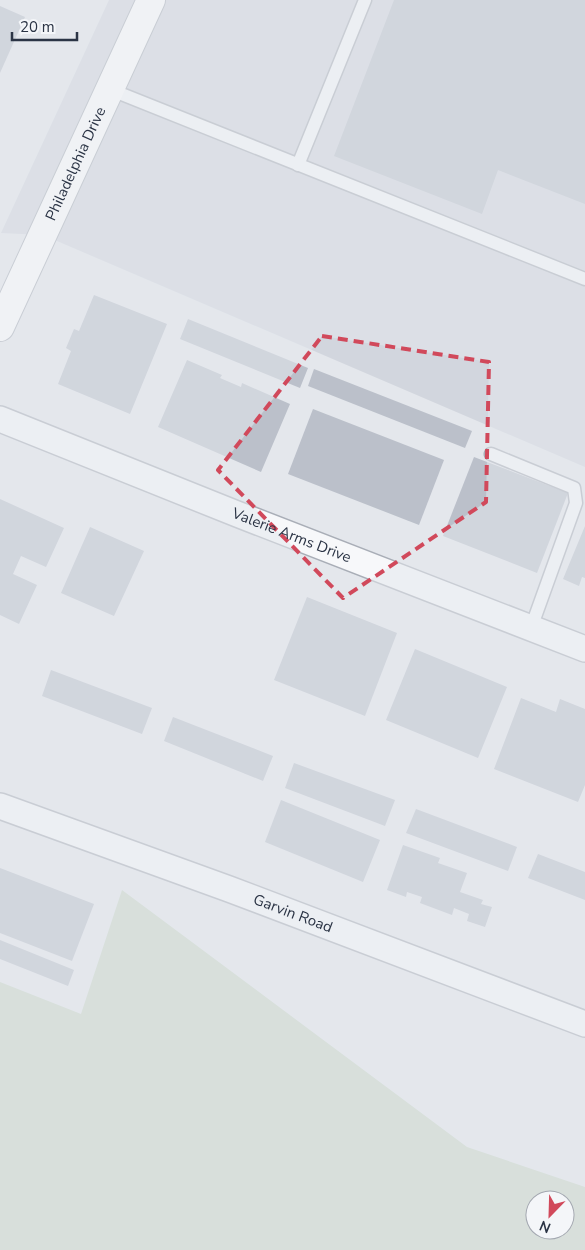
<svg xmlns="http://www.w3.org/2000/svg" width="585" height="1250" viewBox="0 0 585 1250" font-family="'Nunito Sans',sans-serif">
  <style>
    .built { fill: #d2d6de }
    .green { fill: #c9d6c5; fill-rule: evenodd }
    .building { fill: #bbc0ca }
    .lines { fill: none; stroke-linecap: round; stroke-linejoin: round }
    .lane-casing { stroke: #a9aeb7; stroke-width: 15 }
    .street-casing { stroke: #a9aeb7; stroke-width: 28 }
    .secondary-casing { stroke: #a9aeb7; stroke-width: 30 }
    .lane { stroke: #f7f8fa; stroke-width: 12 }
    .street { stroke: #f7f8fa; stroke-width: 25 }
    .secondary { stroke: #fff; stroke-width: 28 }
    .marked { fill: none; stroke: #d1495b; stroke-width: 4; stroke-dasharray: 10 6; stroke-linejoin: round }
    .labels { text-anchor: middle; stroke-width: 4.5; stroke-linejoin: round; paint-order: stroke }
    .street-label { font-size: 15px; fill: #2b3445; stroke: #f4f6f9 }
  </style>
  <rect width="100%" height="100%" fill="#e4e7ec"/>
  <polygon class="built" points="109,0 585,0 585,467 43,235 1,233"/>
  <path class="green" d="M 122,890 L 467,1147 L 585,1187 L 585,1250 L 0,1250 L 0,982 L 81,1014 ZM 535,1200 L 565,1200 L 565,1230 L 535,1230 Z"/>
  <g class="building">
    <polygon points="394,0 585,0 585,204 498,170 482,214 334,156"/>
    <polygon points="0,6 25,17 0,73"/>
    <polygon points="94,295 167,324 130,414 58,384 71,351 66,348 74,329 79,331"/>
    <polygon points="188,319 308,368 300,388 180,339"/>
    <polygon points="187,360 222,375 220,378 241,387 242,383 290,404 261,472 158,427"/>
    <polygon points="314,369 472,431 465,448 308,386"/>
    <polygon points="313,409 444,460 419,525 288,474"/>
    <polygon points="474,457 568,493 537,573 443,536"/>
    <polygon points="0,499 64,528 46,567 21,556 13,574 37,585 19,624 0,615"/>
    <polygon points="585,526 585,578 582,577 579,586 563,579"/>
    <polygon points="90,527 144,551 114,616 61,593"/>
    <polygon points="307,597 397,633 365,716 274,680"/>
    <polygon points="415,649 507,687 478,758 386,720"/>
    <polygon points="51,670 152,708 142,734 42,696"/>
    <polygon points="521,698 556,712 560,699 585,709 585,785 578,802 494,769"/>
    <polygon points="173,717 273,756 263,781 164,741"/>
    <polygon points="294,763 395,800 385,826 285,788"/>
    <polygon points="281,800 380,840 363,882 265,842"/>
    <polygon points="416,809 517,847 508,871 406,833"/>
    <polygon points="403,845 440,858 438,863 467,873 460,892 483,900 481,904 492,907 485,927 467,921 469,914 454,908 452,915 420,903 422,897 407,892 406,897 387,890"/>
    <polygon points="538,854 585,872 585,900 528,878"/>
    <polygon points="0,868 94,904 72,961 0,933"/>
    <polygon points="0,940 74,970 68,986 0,959"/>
  </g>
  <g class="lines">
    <g class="lane-casing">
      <g id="lane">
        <polyline points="109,89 585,279"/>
        <polyline points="298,165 365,0"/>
        <polyline points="491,454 574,488 576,503 531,628"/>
      </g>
    </g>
    <g class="street-casing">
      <g id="street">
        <path id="s1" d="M 0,419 L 237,514 L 585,649"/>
        <path id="s2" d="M 0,806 L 229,889 L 585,1024"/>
      </g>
    </g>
    <g class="secondary-casing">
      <g id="secondary">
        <path id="s3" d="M 0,327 L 151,0"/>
      </g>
    </g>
    <use href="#lane" class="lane"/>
    <use href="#street" class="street"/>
    <use href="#secondary" class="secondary"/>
  </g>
  <path d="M0 0H585V1250H0ZM 322,336 L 489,362 L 486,502 L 343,598 L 218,470 Z" fill="#e4e7ec" fill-opacity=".55" fill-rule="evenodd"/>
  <path class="marked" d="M 322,336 L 489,362 L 486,502 L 343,598 L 218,470 Z"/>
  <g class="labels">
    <g class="street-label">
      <text dy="5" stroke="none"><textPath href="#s3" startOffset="180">Philadelphia Drive</textPath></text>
      <text dy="5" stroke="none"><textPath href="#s1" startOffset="314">Valerie Arms Drive</textPath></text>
      <text dy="5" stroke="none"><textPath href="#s2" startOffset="312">Garvin Road</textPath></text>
    </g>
  </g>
  <g transform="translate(550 1215) rotate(203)"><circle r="24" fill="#f4f6f9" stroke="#a4a8b1"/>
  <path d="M0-4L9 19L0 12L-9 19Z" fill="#d1495b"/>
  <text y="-8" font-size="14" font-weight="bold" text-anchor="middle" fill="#2b3445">N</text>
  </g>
  <path d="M12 32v8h65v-8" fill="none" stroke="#2b3445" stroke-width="2.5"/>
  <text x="20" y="32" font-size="15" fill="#2b3445" stroke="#f4f6f9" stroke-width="4" paint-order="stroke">20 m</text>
</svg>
